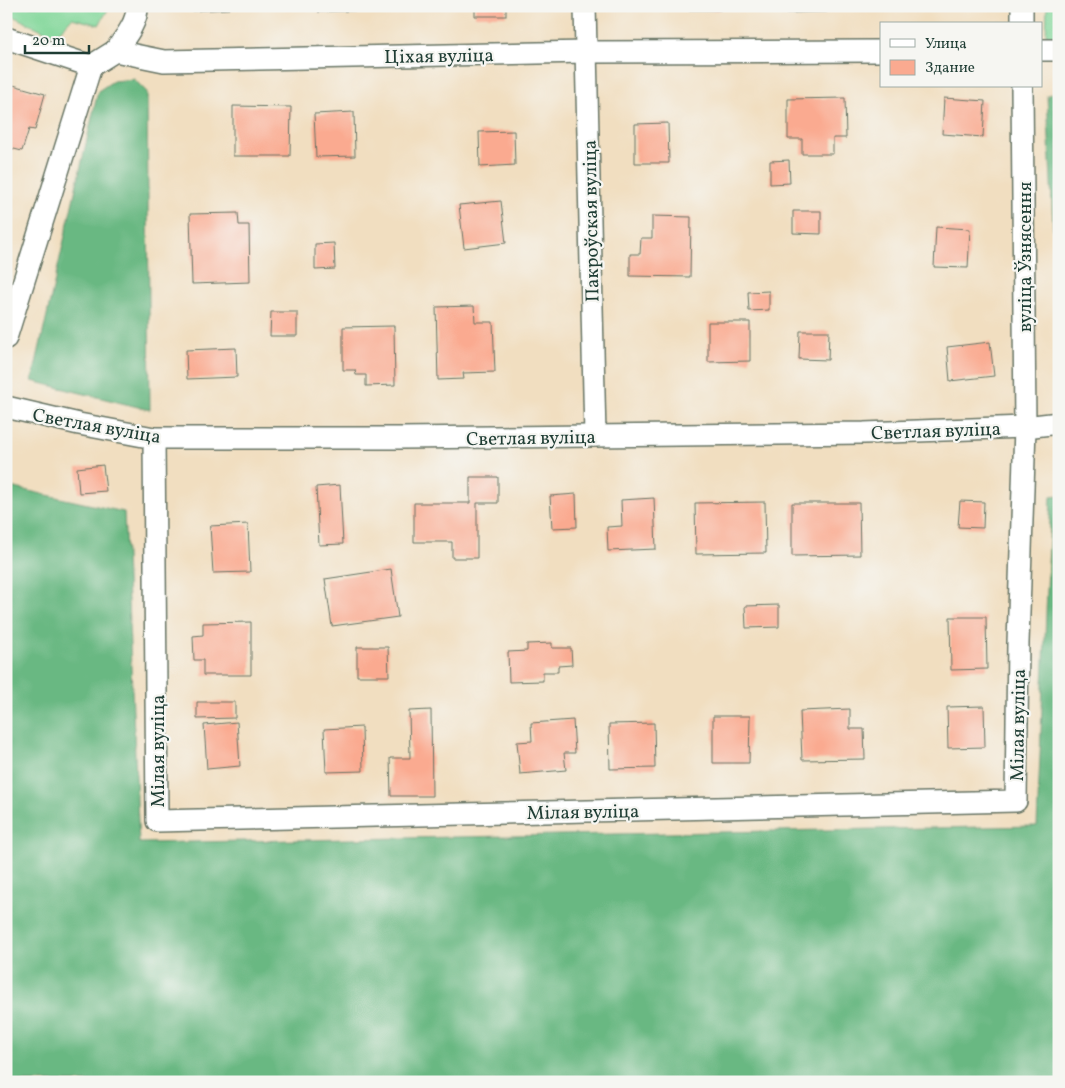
<svg xmlns="http://www.w3.org/2000/svg" width="1065" height="1088" viewBox="0 0 1065 1088" font-family="Vollkorn,serif">
  <style>
    .green { fill: #82d79a; stroke: #508a67 }
    .forest { fill: #69b882; stroke: #447a5b }
    .building { fill: #faaa90 }
    .lines { fill: none; stroke-linecap: round; stroke-linejoin: round }
    .minor-casing { stroke: #687565; stroke-width: 24 }
    .minor { stroke: #fff; stroke-width: 21 }
    .labels { text-anchor: middle; stroke-width: 4.5; stroke-linejoin: round; paint-order: stroke }
    .street-label { font-size: 19px; fill: #1f3d34; stroke: #f6f6f2 }
  </style>
  <rect width="100%" height="100%" fill="#f6f6f2"/>
  <filter id="ink" filterUnits="userSpaceOnUse"><feTurbulence type="fractalNoise" baseFrequency=".02" numOctaves="2"/><feDisplacementMap in="SourceGraphic" scale="10" xChannelSelector="R" yChannelSelector="G"/><feConvolveMatrix kernelMatrix="1 2 1 2 8 2 1 2 1" color-interpolation-filters="sRGB"/></filter>
  <filter id="wash" filterUnits="userSpaceOnUse"><feTurbulence type="fractalNoise" baseFrequency=".0096" numOctaves="4" result="noise"/><feDisplacementMap in="SourceGraphic" scale="20" xChannelSelector="R" yChannelSelector="G"/><feGaussianBlur stdDeviation="1.12" result="paint"/><feColorMatrix in="noise" values="0 0 0 0 0 0 0 0 0 0 0 0 0 0 0 0 0 1.4 0 .05"/><feComposite in="paint" operator="in"/></filter>
  <g filter="url(#wash)">
    <rect width="100%" height="100%" fill="#f1dec0"/>
    <g class="green">
      <polygon points="6,6 110,6 99,25 72,18 55,36 6,13"/>
      <polygon points="1047,6 1059,6 1059,38 1046,39"/>
    </g>
    <g class="forest">
      <polygon points="134,79 147,92 150,410 32,381 98,91 113,81"/>
      <polygon points="1059,91 1059,356 1047,95"/>
      <polygon points="6,486 124,512 139,843 1037,826 1051,496 1059,495 1059,1082 6,1082"/>
    </g>
    <g id="blocks">
      <g class="building">
        <polygon points="192,6 230,6 230,9 193,11"/>
        <polygon points="318,6 377,6 378,10 318,12"/>
        <rect x="475" y="6" width="31" height="10"/>
        <rect x="684" y="6" width="36" height="4"/>
        <polygon points="785,6 826,6 827,12 785,13"/>
        <polygon points="6,83 45,94 35,130 29,129 22,151 6,147"/>
        <polygon points="845,98 846,138 833,138 833,154 802,154 802,139 788,139 788,99"/>
        <polygon points="944,98 985,101 983,137 942,134"/>
        <polygon points="233,106 291,107 290,156 233,156"/>
        <polygon points="354,112 355,156 316,157 314,114"/>
        <polygon points="668,123 669,163 635,163 635,124"/>
        <polygon points="514,131 515,165 480,167 479,132"/>
        <polygon points="789,160 790,183 770,184 770,161"/>
        <polygon points="501,201 506,243 464,248 459,205"/>
        <polygon points="793,211 821,211 821,234 793,233"/>
        <polygon points="238,213 239,225 249,225 250,282 192,284 190,214"/>
        <polygon points="652,216 691,217 690,277 630,276 630,254 640,254 641,238 652,238"/>
        <polygon points="936,227 970,229 968,268 934,267"/>
        <polygon points="334,243 335,269 315,270 315,244"/>
        <polygon points="769,291 769,310 749,311 748,292"/>
        <polygon points="474,306 475,322 493,322 495,372 463,373 464,379 438,380 436,307"/>
        <polygon points="271,312 297,312 297,336 270,336"/>
        <polygon points="708,322 750,322 750,361 708,362"/>
        <polygon points="394,326 395,385 366,386 366,375 356,375 355,370 343,370 343,327"/>
        <polygon points="800,331 829,331 828,360 799,359"/>
        <polygon points="990,342 994,376 950,381 947,347"/>
        <polygon points="236,348 237,377 187,379 186,350"/>
        <polygon points="103,465 106,491 79,493 77,468"/>
        <polygon points="470,477 498,477 498,503 477,503 477,558 452,558 452,542 414,542 414,503 470,503"/>
        <polygon points="340,485 343,544 319,545 316,487"/>
        <polygon points="576,494 577,527 552,528 550,496"/>
        <polygon points="654,498 656,549 608,551 607,527 622,526 621,500"/>
        <polygon points="960,501 984,502 983,528 958,527"/>
        <polygon points="765,502 766,553 696,554 695,503"/>
        <polygon points="792,503 859,503 860,555 792,556"/>
        <polygon points="248,524 250,572 213,573 210,526"/>
        <polygon points="391,569 398,617 332,626 325,579"/>
        <polygon points="779,605 779,627 746,628 745,606"/>
        <polygon points="950,617 986,617 987,669 951,670"/>
        <polygon points="251,622 251,675 203,675 203,660 194,660 193,636 203,635 203,623"/>
        <polygon points="552,643 552,648 571,648 572,665 558,666 558,672 543,672 543,681 509,682 508,652 527,651 527,644"/>
        <polygon points="357,647 388,647 389,676 357,676"/>
        <polygon points="197,702 235,702 235,718 197,719"/>
        <polygon points="984,706 985,747 948,748 947,707"/>
        <polygon points="850,709 850,729 864,729 865,759 802,760 800,711"/>
        <polygon points="431,710 432,796 391,796 390,758 410,758 409,711"/>
        <polygon points="713,716 750,716 749,763 713,763"/>
        <polygon points="573,720 575,753 564,753 566,770 520,774 517,742 532,741 531,723"/>
        <polygon points="237,722 240,766 207,769 204,725"/>
        <polygon points="654,723 655,768 610,769 609,724"/>
        <polygon points="362,727 363,771 326,772 324,729"/>
      </g>
    </g>
  </g>
  <g filter="url(#ink)">
    <use href="#blocks" fill-opacity="0" stroke="#687565" stroke-width="1"/>
    <g class="lines">
      <g class="minor-casing">
        <g id="minor">
          <polyline points="585,6 595,436"/>
          <polyline points="1022,6 1022,24"/>
          <polyline points="6,38 91,66 115,51 164,61 586,52 881,51"/>
          <polyline points="1041,50 1059,50"/>
          <path d="M 115,51 C 124,39 138,22 137,6"/>
          <polyline points="6,338 91,66"/>
          <polyline points="6,407 79,424 154,438 401,438 864,433 1025,427 1059,423"/>
          <polyline points="154,438 157,821 1016,801 1018,643 1025,427 1022,86"/>
        </g>
      </g>
      <use href="#minor" class="minor"/>
    </g>
  </g>
  <g class="labels">
    <g class="street-label">
      <text transform="translate(439 55) rotate(-1)" y="7">Ціхая вуліца</text>
      <text transform="translate(590 221) rotate(-91)" y="7">Пакроўская вуліца</text>
      <text transform="translate(1024 257) rotate(-90)" y="7">вуліца Ўзнясення</text>
      <text transform="translate(97 425) rotate(10)" y="7">Светлая вуліца</text>
      <text transform="translate(936 430) rotate(-2)" y="7">Светлая вуліца</text>
      <text transform="translate(531 437) rotate(-1)" y="7">Светлая вуліца</text>
      <text transform="translate(1017 725) rotate(-89)" y="7">Мілая вуліца</text>
      <text transform="translate(157 751) rotate(-90)" y="7">Мілая вуліца</text>
      <text transform="translate(583 811) rotate(-1)" y="7">Мілая вуліца</text>
    </g>
  </g>
  <rect width="1065" height="1088" fill="none" stroke="#f6f6f2" stroke-width="25"/>
  <rect x="880" y="22" width="162" height="65" fill="#f6f6f2" stroke="#a0aca6"/>
  <rect x="890" y="39" width="25" height="8" fill="#ffffff" stroke="#a0aca6"/>
  <text x="925" y="48" font-size="15" fill="#1f3d34">Улица</text>
  <rect x="890" y="60" width="25" height="15" fill="#faaa90" stroke="#a0aca6"/>
  <text x="925" y="72" font-size="15" fill="#1f3d34">Здание</text>
  <path d="M25 45v8h64v-8" fill="none" stroke="#1f3d34" stroke-width="2.5"/>
  <text x="32" y="45" font-size="15" fill="#1f3d34" stroke="#f6f6f2" stroke-width="4" paint-order="stroke">20 m</text>
</svg>
